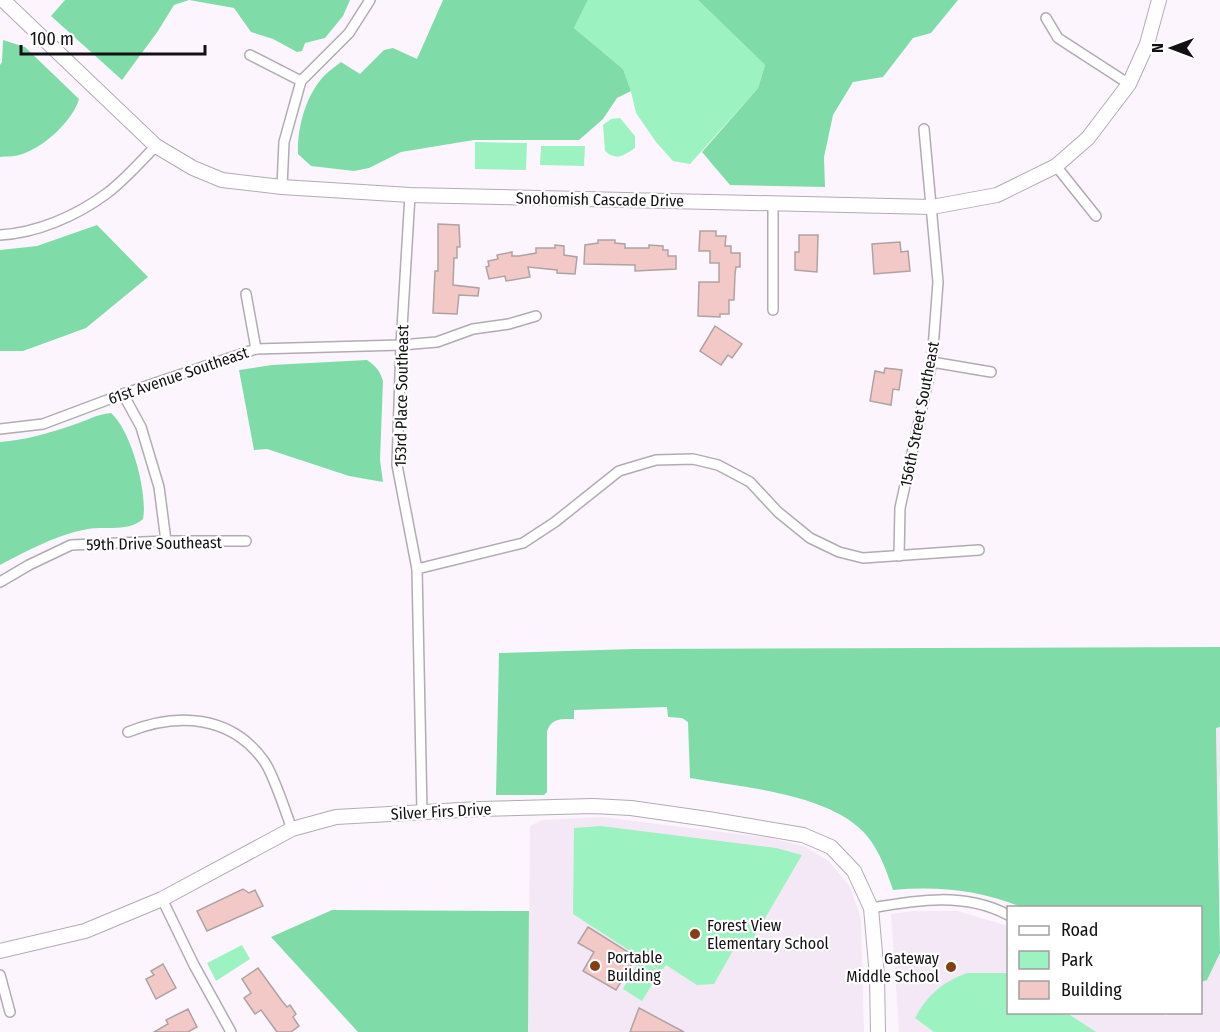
<svg xmlns="http://www.w3.org/2000/svg" width="1220" height="1032" viewBox="0 0 1220 1032" font-family="'Fira Sans Condensed',sans-serif">
  <style>
    .built { fill: #f5e8f6 }
    .green { fill: #9cf2c0 }
    .forest { fill: #7fdca8 }
    .building { fill: #f3c9c7; stroke: #aea3a2; stroke-width: 1.5 }
    .lines { fill: none; stroke-linecap: round; stroke-linejoin: round }
    .street-casing { stroke: #b2abb3; stroke-width: 12 }
    .secondary-casing { stroke: #b2abb3; stroke-width: 16 }
    .street { stroke: #fff; stroke-width: 9 }
    .secondary { stroke: #fff; stroke-width: 14 }
    .poi-dot { fill: #844014; stroke: #fff; stroke-width: 2 }
    .labels { text-anchor: middle; stroke-width: 4.5; stroke-linejoin: round; paint-order: stroke }
    .street-label { font-size: 16px; fill: #131113; stroke: #fff }
    .poi-label { font-size: 16px; fill: #131113; stroke: #fff; text-anchor: start }
  </style>
  <rect width="100%" height="100%" fill="#fcf5fd"/>
  <g class="built">
    <polygon points="1220,727 1220,901 1216,728"/>
    <polygon points="602,817 770,838 804,846 829,861 850,887 861,919 864,1032 528,1032 530,826 542,820"/>
    <polygon points="914,911 958,911 1008,926 1008,1012 1159,1012 1166,1016 1168,1013 1200,1012 1201,982 1207,980 1220,953 1220,1032 899,1032 891,914"/>
  </g>
  <g class="green">
    <polygon points="588,0 698,0 765,65 758,88 690,164 673,161 656,142 636,113 631,91 623,69 574,28"/>
    <path d="M 620,118 L 635,136 L 635,148 C 623,156 616,161 605,151 L 603,125 L 611,119 Z"/>
    <polygon points="475,142 527,143 526,170 475,169"/>
    <polygon points="541,146 585,146 584,166 540,165"/>
    <polygon points="601,826 776,848 802,855 746,951 735,947 714,984 697,985 666,965 661,971 573,914 574,828"/>
    <polygon points="242,945 250,959 216,981 207,963"/>
    <polygon points="640,959 660,971 642,1001 623,989"/>
    <path d="M 967,973 L 1008,973 L 1008,1012 L 1067,1013 L 1096,1032 L 934,1032 L 915,1018 C 928,994 943,982 967,973 Z"/>
  </g>
  <g class="forest">
    <polygon points="65,0 350,0 343,16 325,38 305,43 302,51 297,52 273,39 251,32 234,8 189,0 174,5 158,31 122,80 51,16"/>
    <path d="M 443,0 L 588,0 L 574,28 L 623,69 L 631,91 L 617,98 L 603,119 L 579,140 L 474,140 L 401,152 L 369,168 L 354,171 L 311,166 L 298,154 C 297,128 306,93 326,74 C 330,70 336,66 341,62 L 360,74 L 384,50 L 393,48 L 417,59 Z"/>
    <polygon points="698,0 958,0 931,33 913,38 883,77 853,82 833,115 824,157 825,187 730,185 702,152 758,88 765,65"/>
    <path d="M 3,40 L 25,47 L 79,99 C 73,121 41,150 19,155 C 13,157 6,156 0,157 L 0,65 L 2,62 Z"/>
    <polygon points="97,225 148,277 86,328 23,351 0,351 0,250 37,246"/>
    <path d="M 367,360 C 376,366 380,371 383,381 L 380,460 L 383,482 L 349,476 L 267,449 L 254,450 L 239,370 L 272,365 Z"/>
    <path d="M 111,413 C 131,430 148,493 143,519 C 129,532 106,526 88,529 C 61,533 24,552 0,565 L 0,442 C 25,440 46,434 70,426 C 84,422 96,414 111,413 Z"/>
    <path d="M 1220,647 L 1220,727 L 1216,728 L 1220,953 L 1207,980 L 1201,982 L 1200,908 L 1021,907 C 980,890 937,886 893,890 C 886,870 880,852 867,836 C 833,794 741,787 690,778 L 688,722 L 682,718 L 668,717 L 667,707 L 574,710 L 574,719 C 561,719 551,718 547,732 L 547,792 L 544,795 L 496,795 L 499,653 L 634,649 Z"/>
    <polygon points="332,910 529,911 528,1032 358,1032 271,937"/>
  </g>
  <g class="building">
    <polygon points="438,224 459,225 460,247 457,247 457,258 454,258 453,285 479,288 478,296 459,295 457,314 433,313 435,271 438,271"/>
    <polygon points="700,231 716,231 716,236 726,236 725,246 731,246 731,253 740,253 740,267 736,267 735,274 734,300 729,300 729,314 720,314 720,317 698,316 699,282 719,282 719,263 710,263 710,251 699,251"/>
    <polygon points="799,235 818,235 817,272 795,270 795,252 799,252"/>
    <polygon points="598,240 615,240 615,243 625,244 625,248 649,248 649,245 663,246 663,250 668,250 668,256 676,256 676,269 635,271 635,265 584,264 585,245 598,243"/>
    <polygon points="900,242 901,252 908,251 910,271 874,274 872,244"/>
    <polygon points="555,245 564,246 564,255 577,257 575,274 557,273 557,270 528,267 530,277 506,281 505,276 489,279 486,267 489,266 488,261 498,259 497,255 512,252 512,256 519,256 536,253 536,248 555,248"/>
    <polygon points="715,326 742,344 732,358 728,355 721,365 700,351"/>
    <polygon points="885,368 902,370 899,390 893,389 891,405 870,401 875,371 884,373"/>
    <polygon points="243,889 249,893 255,890 263,906 207,931 197,911"/>
    <polygon points="588,927 636,957 616,990 583,971 594,952 578,943"/>
    <polygon points="163,964 176,988 156,999 146,979 154,975 151,971"/>
    <polygon points="258,968 282,1001 287,1007 290,1005 296,1014 293,1017 299,1026 291,1032 277,1032 261,1010 255,1014 244,998 251,993 242,979"/>
    <polygon points="639,1008 684,1032 630,1032"/>
    <polygon points="188,1009 197,1027 188,1032 154,1032 168,1024 166,1020"/>
  </g>
  <g class="lines">
    <g class="street-casing">
      <g id="street">
        <polyline points="1046,18 1058,38 1129,84"/>
        <polyline points="250,55 301,81"/>
        <polyline points="1056,166 1096,216"/>
        <polyline points="282,187 284,142 301,81 349,33 370,0"/>
        <polyline points="410,195 401,345 397,465 417,569 422,812"/>
        <polyline points="773,203 773,310"/>
        <path d="M 0,235 C 37,233 76,216 106,194 C 124,181 140,162 156,146"/>
        <polyline points="246,294 256,349"/>
        <polyline points="932,362 991,372"/>
        <polyline points="123,394 141,427 159,487 166,541"/>
        <polyline points="0,429 43,424 123,394 256,349 401,345 437,342 473,329 509,324 536,316"/>
        <polyline points="899,556 900,508 932,362 938,282 924,129"/>
        <polyline points="417,569 523,543 555,522 619,471 656,460 693,459 718,465 750,482 778,512 810,538 839,552 863,558 979,550"/>
        <polyline points="0,582 29,565 71,545 166,541 246,541"/>
        <path d="M 128,732 C 177,712 231,715 264,761 C 274,775 285,811 292,829"/>
        <polyline points="162,899 194,965 231,1032"/>
        <path d="M 871,908 C 917,900 965,892 1008,915"/>
        <polyline points="0,975 10,1012"/>
      </g>
    </g>
    <g class="secondary-casing">
      <g id="secondary">
        <polyline points="3,0 156,146 193,168 222,180 282,187 410,195 932,207 997,195 1056,166 1088,138 1129,84 1147,44 1159,0"/>
        <polyline points="0,951 85,931 162,899 292,829 336,817 479,809 593,806 631,808 708,819 803,835 831,847 854,871 871,908 877,976 878,1032"/>
      </g>
    </g>
    <use href="#street" class="street"/>
    <use href="#secondary" class="secondary"/>
  </g>
  <g class="poi-dot">
    <circle cx="695" cy="934" r="6"/>
    <circle cx="595" cy="966" r="6"/>
    <circle cx="951" cy="967" r="6"/>
  </g>
  <g class="labels">
    <g class="street-label">
      <text transform="translate(600 199) rotate(1)" y="6">Snohomish Cascade Drive</text>
      <text transform="translate(178 375) rotate(-19)" y="6">61st Avenue Southeast</text>
      <text transform="translate(401 396) rotate(-89)" y="6">153rd Place Southeast</text>
      <text transform="translate(919 414) rotate(-79)" y="6">156th Street Southeast</text>
      <text transform="translate(154 543) rotate(-1)" y="6">59th Drive Southeast</text>
      <text transform="translate(441 811) rotate(-3)" y="6">Silver Firs Drive</text>
    </g>
    <g class="poi-label">
      <text x="707" y="931">Forest View<tspan x="707" dy="18">Elementary School</tspan></text>
      <text x="607" y="963">Portable<tspan x="607" dy="18">Building</tspan></text>
      <text x="939" y="964" text-anchor="end">Gateway<tspan x="939" dy="18">Middle School</tspan></text>
    </g>
  </g>
  <rect x="1007" y="906" width="195" height="108" fill="#ffffff" stroke="#a1a0a1" stroke-width="1.5"/>
  <rect x="1019" y="926" width="30" height="9" fill="#ffffff" stroke="#a1a0a1" stroke-width="1.5"/>
  <text x="1061" y="936" font-size="18" fill="#131113">Road</text>
  <rect x="1019" y="951" width="30" height="18" fill="#9cf2c0" stroke="#a1a0a1" stroke-width="1.5"/>
  <text x="1061" y="966" font-size="18" fill="#131113">Park</text>
  <rect x="1019" y="981" width="30" height="18" fill="#f3c9c7" stroke="#a1a0a1" stroke-width="1.5"/>
  <text x="1061" y="996" font-size="18" fill="#131113">Building</text>
  <g transform="translate(1172 48) rotate(270)" stroke="#ffffff" stroke-width="4.5" paint-order="stroke">
  <path d="M0-4.5L10 22L0 15L-10 22Z" fill="#131113"/>
  <text y="-9" font-size="16" font-weight="bold" text-anchor="middle" fill="#131113">N</text>
  </g>
  <path d="M21 45v9h184v-9" fill="none" stroke="#131113" stroke-width="3"/>
  <text x="30" y="45" font-size="18" fill="#131113" stroke="#ffffff" stroke-width="4.5" paint-order="stroke">100 m</text>
</svg>
